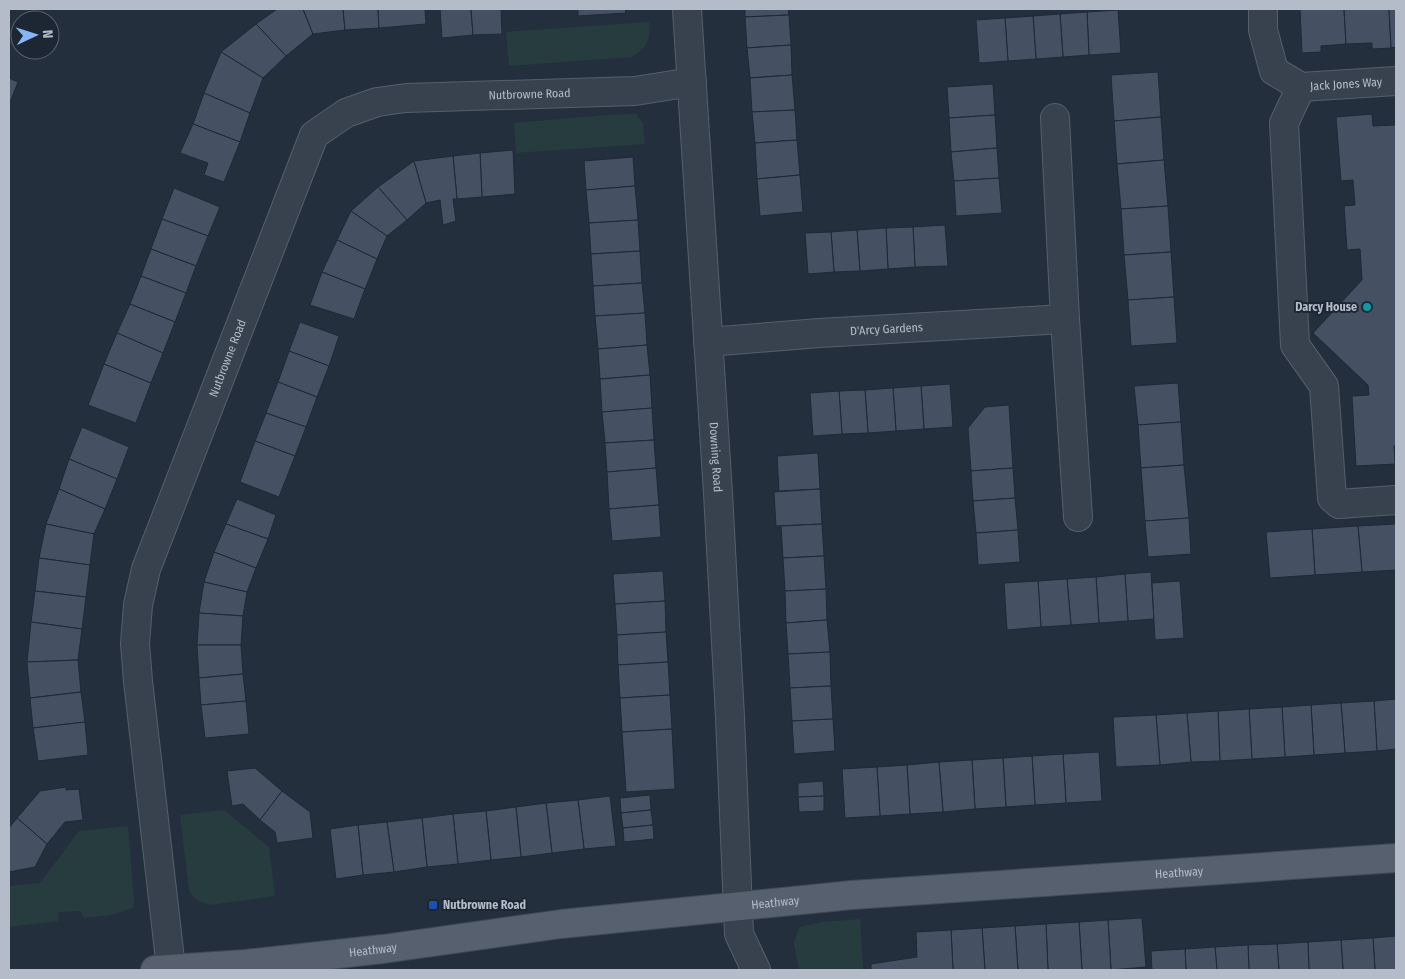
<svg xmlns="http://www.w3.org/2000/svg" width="1405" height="979" viewBox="0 0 1405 979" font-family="'Fira Sans Condensed',sans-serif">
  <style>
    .green { fill: #263c3f }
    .building { fill: #455162; stroke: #1f2835 }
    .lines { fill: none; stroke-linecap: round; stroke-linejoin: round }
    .minor-casing { stroke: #565f6c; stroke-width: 30 }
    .major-casing { stroke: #414a57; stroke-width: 30 }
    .minor { stroke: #38414e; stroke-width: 28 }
    .major { stroke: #56606e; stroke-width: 28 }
    .culture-dot { fill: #0f9aa8; stroke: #1d2633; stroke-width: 2 }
    .transit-dot { fill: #1a4fb4; stroke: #1d2633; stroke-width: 2 }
    .labels { text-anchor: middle; stroke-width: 4; stroke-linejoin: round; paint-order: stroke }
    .street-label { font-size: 12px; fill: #b4bcc9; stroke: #1d2633 }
    .poi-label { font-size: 12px; font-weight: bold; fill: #b4bcc9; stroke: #1d2633; text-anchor: end }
  </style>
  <rect width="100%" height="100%" fill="#242f3e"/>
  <g class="green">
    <path d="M 649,22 C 650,40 648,47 632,57 L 509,66 L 506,32 Z"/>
    <polygon points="636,114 643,123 645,144 516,153 514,123 606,115"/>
    <path d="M 224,810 L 269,847 L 275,896 L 210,905 C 200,902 194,900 189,890 L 180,815 Z"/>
    <polygon points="128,826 134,901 133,908 111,915 84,918 80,911 59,912 58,921 9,927 9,886 40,883 79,831"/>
    <polygon points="860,919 863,970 799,970 794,943 799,927 822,922"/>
  </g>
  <g class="building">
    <polygon points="277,9 303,9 313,34 286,56 256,24"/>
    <polygon points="303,9 343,9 345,30 313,34"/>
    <polygon points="343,9 378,9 379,28 345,30"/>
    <polygon points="378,9 425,9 426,24 379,28"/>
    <polygon points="440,9 471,9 473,35 442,38"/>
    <polygon points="471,9 501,9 502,34 473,35"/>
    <polygon points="578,9 625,9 626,13 578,16"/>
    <polygon points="745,9 788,9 789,15 745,17"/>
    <polygon points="1300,9 1344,9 1346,44 1321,46 1321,52 1302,53"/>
    <polygon points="1344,9 1389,9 1391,48 1372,49 1372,43 1346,44"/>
    <polygon points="1389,9 1396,9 1396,47 1391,48"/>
    <polygon points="1118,10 1121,53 1089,55 1087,12"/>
    <polygon points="1087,12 1089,55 1063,57 1060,14"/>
    <polygon points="1060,14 1063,57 1036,59 1033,16"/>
    <polygon points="789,15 791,45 747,48 745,17"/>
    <polygon points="1033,16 1036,59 1008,61 1005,18"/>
    <polygon points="1005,18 1008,61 979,63 976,20"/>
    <polygon points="256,24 286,56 263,78 221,52"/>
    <polygon points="791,45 792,75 750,78 747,48"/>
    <polygon points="221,52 263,78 250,113 204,93"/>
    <polygon points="1158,72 1161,117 1114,121 1111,75"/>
    <polygon points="792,75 795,110 752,112 750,78"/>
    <polygon points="9,78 18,82 9,105"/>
    <polygon points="993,84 995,115 949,118 947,87"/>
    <polygon points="204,93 250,113 240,142 193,124"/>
    <polygon points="795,110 797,140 755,143 752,112"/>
    <polygon points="1372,114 1373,126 1396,125 1396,445 1394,446 1395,464 1356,466 1352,396 1369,395 1368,385 1313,333 1362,280 1360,249 1347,250 1344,206 1355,205 1353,180 1341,181 1336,117"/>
    <polygon points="995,115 997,148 951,152 949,118"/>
    <polygon points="1161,117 1164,160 1117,164 1114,121"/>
    <polygon points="193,124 240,142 224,182 204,175 208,163 180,153"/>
    <polygon points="797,140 800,175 757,179 755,143"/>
    <polygon points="997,148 999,178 954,181 951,152"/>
    <polygon points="513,150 515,194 482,197 480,153"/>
    <polygon points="480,153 482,197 457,199 453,156"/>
    <polygon points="453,156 457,199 453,199 456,221 443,225 440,200 426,203 414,161"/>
    <polygon points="633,157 635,186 586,190 584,161"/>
    <polygon points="1164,160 1168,206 1121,209 1117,164"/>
    <polygon points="414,161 426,203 407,220 378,187"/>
    <polygon points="800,175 803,212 760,216 757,179"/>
    <polygon points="999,178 1002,213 956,216 954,181"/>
    <polygon points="635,186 638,220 589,223 586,190"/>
    <polygon points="378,187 407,220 387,236 351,211"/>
    <polygon points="174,188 220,207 208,236 162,219"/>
    <polygon points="1168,206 1171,252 1124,255 1121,209"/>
    <polygon points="351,211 387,236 377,259 337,240"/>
    <polygon points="162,219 208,236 196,266 151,249"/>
    <polygon points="638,220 640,251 591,254 589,223"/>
    <polygon points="945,225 948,266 915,267 913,227"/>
    <polygon points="913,227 915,267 888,269 886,228"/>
    <polygon points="886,228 888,269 860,271 857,230"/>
    <polygon points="857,230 860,271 834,272 831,232"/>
    <polygon points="831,232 834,272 808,274 805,233"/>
    <polygon points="337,240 377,259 365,289 322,272"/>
    <polygon points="151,249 196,266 186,293 141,276"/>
    <polygon points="640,251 642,283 593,286 591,254"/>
    <polygon points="1171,252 1174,297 1128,300 1124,255"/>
    <polygon points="322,272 365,289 354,319 310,305"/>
    <polygon points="141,276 186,293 175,322 130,304"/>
    <polygon points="642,283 645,313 595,316 593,286"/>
    <polygon points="1174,297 1177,343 1131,346 1128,300"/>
    <polygon points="130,304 175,322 163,353 117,333"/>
    <polygon points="645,313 647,345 598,349 595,316"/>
    <polygon points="300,322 339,336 329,366 289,351"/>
    <polygon points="117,333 163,353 151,383 104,364"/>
    <polygon points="647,345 650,375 600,379 598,349"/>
    <polygon points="289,351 329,366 317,397 278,382"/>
    <polygon points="104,364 151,383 136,423 88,405"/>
    <polygon points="650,375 652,408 602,412 600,379"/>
    <polygon points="278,382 317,397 306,427 266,413"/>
    <polygon points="1178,383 1181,422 1138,425 1134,386"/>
    <polygon points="950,384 953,427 924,429 921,386"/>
    <polygon points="921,386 924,429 896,431 893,388"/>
    <polygon points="893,388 896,431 868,433 865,390"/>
    <polygon points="865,390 868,433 842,434 839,391"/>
    <polygon points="839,391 842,434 813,436 810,393"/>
    <polygon points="1009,405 1013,468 971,471 968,428 985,407"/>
    <polygon points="652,408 654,440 605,443 602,412"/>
    <polygon points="266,413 306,427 295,456 255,441"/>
    <polygon points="1181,422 1184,465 1141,468 1138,425"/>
    <polygon points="82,427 129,447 117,479 69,459"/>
    <polygon points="654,440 656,468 607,472 605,443"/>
    <polygon points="255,441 295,456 279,497 240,482"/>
    <polygon points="818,453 820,489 779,491 777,456"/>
    <polygon points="69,459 117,479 105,509 59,489"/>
    <polygon points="1184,465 1189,518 1145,521 1141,468"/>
    <polygon points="656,468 659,505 609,509 607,472"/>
    <polygon points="1013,468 1015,498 973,501 971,471"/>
    <polygon points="59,489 105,509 94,534 46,524"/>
    <polygon points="820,489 822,524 776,526 774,492"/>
    <polygon points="1015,498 1018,530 976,533 973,501"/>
    <polygon points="237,499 276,515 268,539 226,524"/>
    <polygon points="659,505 661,537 612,541 609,509"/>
    <polygon points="1189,518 1191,554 1148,557 1145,521"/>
    <polygon points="46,524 94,534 90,565 39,558"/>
    <polygon points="226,524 268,539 256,568 214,552"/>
    <polygon points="822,524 824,556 783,558 781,526"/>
    <polygon points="1396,524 1396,570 1362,572 1358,526"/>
    <polygon points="1358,526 1362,572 1315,575 1312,529"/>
    <polygon points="1312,529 1315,575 1270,578 1266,532"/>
    <polygon points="1018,530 1020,562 978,565 976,533"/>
    <polygon points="214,552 256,568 247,592 204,582"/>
    <polygon points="824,556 826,589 785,591 783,558"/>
    <polygon points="39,558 90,565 86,597 35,591"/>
    <polygon points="663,571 665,601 615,604 613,574"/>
    <polygon points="1151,572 1154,619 1128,621 1125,574"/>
    <polygon points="1125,574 1128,621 1099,623 1096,577"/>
    <polygon points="1096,577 1099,623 1071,625 1067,579"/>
    <polygon points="1067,579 1071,625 1041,627 1038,581"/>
    <polygon points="1038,581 1041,627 1007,630 1004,583"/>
    <polygon points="1180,581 1184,638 1155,640 1152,583"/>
    <polygon points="204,582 247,592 243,616 199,613"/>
    <polygon points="826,589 827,620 786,623 785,591"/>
    <polygon points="35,591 86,597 82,629 31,622"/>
    <polygon points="665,601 666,632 617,635 615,604"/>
    <polygon points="199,613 243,616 241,645 197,645"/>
    <polygon points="827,620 830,652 788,654 786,623"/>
    <polygon points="31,622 82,629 78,660 27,662"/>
    <polygon points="666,632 668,662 618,665 617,635"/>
    <polygon points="197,645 241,645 243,674 199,678"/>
    <polygon points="830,652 831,686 790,688 788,654"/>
    <polygon points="78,660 81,692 30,698 27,662"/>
    <polygon points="668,662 670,695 620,698 618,665"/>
    <polygon points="243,674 246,701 201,705 199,678"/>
    <polygon points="831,686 833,719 792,721 790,688"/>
    <polygon points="81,692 85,722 33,728 30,698"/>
    <polygon points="670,695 672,729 622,732 620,698"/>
    <polygon points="1396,699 1396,749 1377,751 1374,701"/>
    <polygon points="246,701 249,734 205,738 201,705"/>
    <polygon points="1374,701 1377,751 1345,753 1341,703"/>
    <polygon points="1341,703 1345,753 1314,755 1311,705"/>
    <polygon points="1311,705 1314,755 1285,757 1282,707"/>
    <polygon points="1282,707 1285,757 1252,759 1249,709"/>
    <polygon points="1249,709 1252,759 1220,761 1218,711"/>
    <polygon points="1218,711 1220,761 1191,762 1187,713"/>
    <polygon points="1187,713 1191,762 1160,765 1156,715"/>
    <polygon points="1156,715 1160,765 1116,767 1113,717"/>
    <polygon points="833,719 835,751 794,754 792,721"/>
    <polygon points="85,722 88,755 38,761 33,728"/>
    <polygon points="672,729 675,789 626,792 622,732"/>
    <polygon points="1099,752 1102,801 1066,803 1063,754"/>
    <polygon points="1063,754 1066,803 1035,805 1032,756"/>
    <polygon points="1032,756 1035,805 1006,807 1003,758"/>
    <polygon points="1003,758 1006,807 975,809 972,760"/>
    <polygon points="972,760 975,809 943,812 939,762"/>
    <polygon points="939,762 943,812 910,814 907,765"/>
    <polygon points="907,765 910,814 880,816 877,767"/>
    <polygon points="877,767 880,816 845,818 842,769"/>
    <polygon points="255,768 282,791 260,820 243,804 232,806 227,771"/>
    <polygon points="823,781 824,796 798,797 798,783"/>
    <polygon points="66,787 66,790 79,789 83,820 65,822 47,844 17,818 40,791"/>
    <polygon points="282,791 310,812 313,838 277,843 275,832 260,820"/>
    <polygon points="650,795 651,810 621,813 620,798"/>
    <polygon points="610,796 616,846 584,849 578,800"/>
    <polygon points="824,796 824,811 799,812 798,797"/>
    <polygon points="578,800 584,849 552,853 546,803"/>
    <polygon points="546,803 552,853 521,857 516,807"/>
    <polygon points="516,807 521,857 491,860 486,811"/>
    <polygon points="651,810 653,825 623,828 621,813"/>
    <polygon points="486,811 491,860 458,864 453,814"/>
    <polygon points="453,814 458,864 427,867 422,818"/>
    <polygon points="17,818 47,844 35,867 9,872 9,828"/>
    <polygon points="422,818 427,867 394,872 387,822"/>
    <polygon points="387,822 394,872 363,875 358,825"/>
    <polygon points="358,825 363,875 336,879 330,829"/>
    <polygon points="653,825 654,839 624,842 623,828"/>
    <polygon points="1142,918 1146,967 1111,970 1108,920"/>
    <polygon points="1108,920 1111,970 1082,970 1079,922"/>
    <polygon points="1079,922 1082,970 1048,970 1046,924"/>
    <polygon points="1046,924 1048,970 1018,970 1015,926"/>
    <polygon points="1015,926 1018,970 985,970 982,928"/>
    <polygon points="982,928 985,970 953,970 951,930"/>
    <polygon points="951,930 953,970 871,970 871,964 917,957 916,932"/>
    <polygon points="1396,936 1396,970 1375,970 1373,938"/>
    <polygon points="1373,938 1375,970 1343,970 1341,940"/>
    <polygon points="1341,940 1343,970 1309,970 1308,942"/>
    <polygon points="1308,942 1309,970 1279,970 1277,944"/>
    <polygon points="1277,944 1279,970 1249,970 1248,945"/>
    <polygon points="1248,945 1249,970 1217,970 1215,947"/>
    <polygon points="1215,947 1217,970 1186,970 1185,949"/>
    <polygon points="1185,949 1186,970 1152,970 1151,951"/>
  </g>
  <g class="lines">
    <g class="minor-casing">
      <g id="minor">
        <path id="s1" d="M 687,9 L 718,493 L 730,717 L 739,934 L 756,970"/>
        <path id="s2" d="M 1263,9 L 1263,30 L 1274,71 L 1301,87 L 1396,81"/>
        <polyline points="1301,87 1284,123 1295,345 1324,386 1332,498 1339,504 1396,500"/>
        <polyline points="1055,118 1065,319 1078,517"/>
        <path id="s3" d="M 708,342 L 819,333 L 1065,319"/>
        <path id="s4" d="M 171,968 L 138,681 L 135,644 L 138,605 L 146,569 L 314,135 L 346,113 L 377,102 L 406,98 L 635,91 L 692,82"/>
      </g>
    </g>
    <g class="major-casing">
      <g id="major">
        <path id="s5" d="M 155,970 L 246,964 L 383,949 L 561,924 L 852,895 L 1396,858"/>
      </g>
    </g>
    <use href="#minor" class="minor"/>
    <use href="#major" class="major"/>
  </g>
  <circle class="culture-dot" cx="1367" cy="307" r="5"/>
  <rect class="transit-dot" x="428" y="900" width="10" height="10" rx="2.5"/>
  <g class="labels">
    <g class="street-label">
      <text dy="4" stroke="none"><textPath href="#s2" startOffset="140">Jack Jones Way</textPath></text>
      <text dy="4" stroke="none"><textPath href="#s4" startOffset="1092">Nutbrowne Road</textPath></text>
      <text dy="4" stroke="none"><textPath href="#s3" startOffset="179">D'Arcy Gardens</textPath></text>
      <text dy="4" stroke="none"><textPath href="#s4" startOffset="628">Nutbrowne Road</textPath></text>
      <text dy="4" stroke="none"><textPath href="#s1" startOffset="449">Downing Road</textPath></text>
      <text dy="4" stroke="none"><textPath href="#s5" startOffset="1029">Heathway</textPath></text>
      <text dy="4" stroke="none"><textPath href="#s5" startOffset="624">Heathway</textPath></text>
      <text dy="4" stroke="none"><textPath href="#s5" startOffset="219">Heathway</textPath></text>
    </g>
    <g class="poi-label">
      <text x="1357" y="311">Darcy House</text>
      <text x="443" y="909" text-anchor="start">Nutbrowne Road</text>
    </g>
  </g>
  <rect width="1405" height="979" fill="none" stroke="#b4bcc9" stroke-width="20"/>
  <g transform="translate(35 35) rotate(86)"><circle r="24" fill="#1d2633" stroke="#59626f"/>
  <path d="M0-4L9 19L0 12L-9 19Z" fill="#8ab4f8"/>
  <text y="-8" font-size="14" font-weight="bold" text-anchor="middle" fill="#b4bcc9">N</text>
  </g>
</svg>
